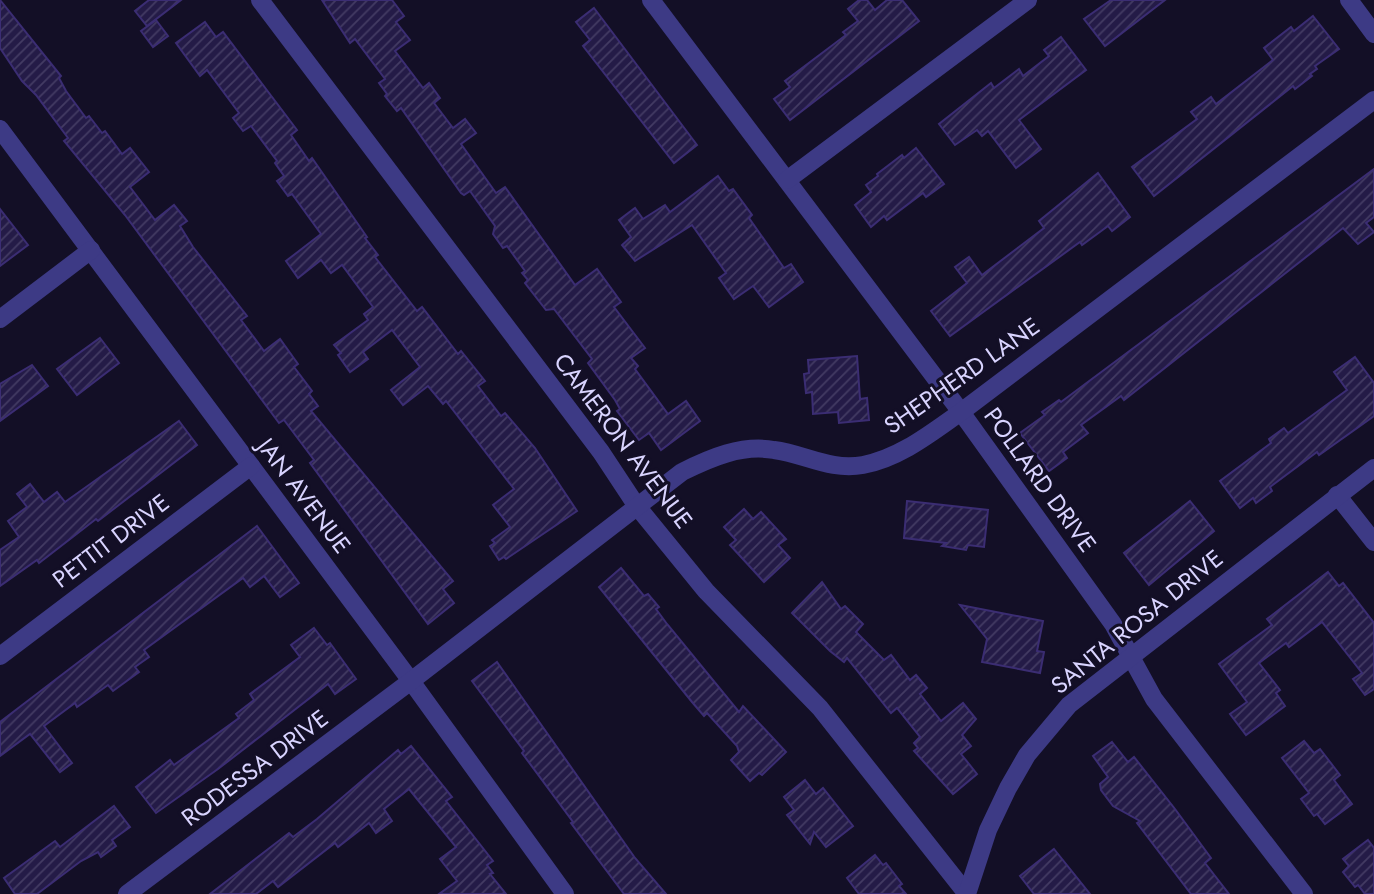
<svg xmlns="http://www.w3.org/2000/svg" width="1374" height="894" viewBox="0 0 1374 894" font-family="Jost,sans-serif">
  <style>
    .building { fill: url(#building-hatch); stroke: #3b2d73; stroke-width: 2 }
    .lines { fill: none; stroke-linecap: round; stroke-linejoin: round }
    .minor { stroke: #3d3a85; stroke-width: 18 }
    .labels { text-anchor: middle; stroke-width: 6; stroke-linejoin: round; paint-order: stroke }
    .street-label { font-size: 24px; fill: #d9d4ff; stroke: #130f26 }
  </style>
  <defs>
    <pattern id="building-hatch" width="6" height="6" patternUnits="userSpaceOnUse" patternTransform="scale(1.75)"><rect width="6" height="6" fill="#241b47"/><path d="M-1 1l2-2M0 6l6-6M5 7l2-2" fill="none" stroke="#433b63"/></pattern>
  </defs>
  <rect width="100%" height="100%" fill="#130f26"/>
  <g class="building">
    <polygon points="0,0 61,76 59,78 66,91 86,118 89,116 102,133 105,131 122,154 130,148 149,172 130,187 155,220 174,205 187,221 180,226 193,247 247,316 241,320 264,351 280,339 298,364 294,367 312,391 309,394 318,406 311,411 453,581 443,589 454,603 428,624 310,463 314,460 284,420 279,423 125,215 64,141 68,138 36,95 22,81 0,48"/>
    <polygon points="149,0 181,0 147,26 135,11"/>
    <polygon points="322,0 392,0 404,16 396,22 410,40 395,51 423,88 429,83 440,98 434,103 453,128 465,119 476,133 461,144 496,193 505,187 575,285 597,269 621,302 614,307 645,348 631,358 638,366 635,369 668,414 686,401 700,421 661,450 649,433 639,440 617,411 620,409 615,400 588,363 592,359 554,309 546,310 525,283 528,280 522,273 525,271 507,246 503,248 493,234 495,226 470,191 464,195 461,193 401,108 397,111 385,96 387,94 379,83 385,79 355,39 350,43"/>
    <polygon points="859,0 867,0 875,10 887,0 902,0 919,21 790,120 774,99 790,87 785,81 846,35 843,32 858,21 848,9"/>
    <polygon points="1111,0 1165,0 1105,46 1084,19"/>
    <polygon points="594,8 697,145 674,163 583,46 590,40 576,22"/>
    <polygon points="1313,16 1339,49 1315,66 1317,69 1310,74 1312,76 1295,89 1293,86 1154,196 1132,167 1197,119 1191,112 1211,97 1216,104 1273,60 1264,48 1291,27 1294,31"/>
    <polygon points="156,20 168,36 153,47 141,31"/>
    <polygon points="205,22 216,37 223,32 297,130 291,135 309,161 312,158 367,237 365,238 378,255 375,257 417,311 422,307 458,354 461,351 485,381 478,386 501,416 505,413 535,448 577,511 506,559 504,557 499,560 490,546 495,543 492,540 510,527 493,505 514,489 446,401 443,404 428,386 403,405 391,390 420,367 392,330 363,352 368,359 350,372 338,355 341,353 334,345 368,320 364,314 373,307 342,265 331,273 321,260 298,278 286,261 321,234 292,194 288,196 277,181 284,176 275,163 277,161 251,126 243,131 233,118 239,113 207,70 200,76 176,43"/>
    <polygon points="1061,37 1086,70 1019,120 1041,149 1016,168 988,131 982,136 977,130 955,145 939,124 991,83 994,88 1019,69 1023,76 1049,56 1044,50"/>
    <polygon points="916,148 944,184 926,197 923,193 887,220 884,216 871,227 855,205 871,192 866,185 878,176 877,174 902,155 904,158"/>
    <polygon points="1374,169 1374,217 1366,223 1374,232 1358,244 1343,228 1124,400 1121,396 1081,425 1088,433 1063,452 1067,458 1049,471 1020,433 1045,415 1042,412 1059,400 1061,402"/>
    <polygon points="1098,173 1130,217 1112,231 1108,226 1082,245 1080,242 950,336 931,311 967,283 955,267 969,257 982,275 1044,228 1039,221"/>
    <polygon points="718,176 729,191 733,189 752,215 749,218 784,268 791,264 803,282 769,307 753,286 734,299 719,278 726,273 692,225 635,261 622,245 631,237 619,220 635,208 643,219 665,205 670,212"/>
    <polygon points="0,209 28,245 0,266"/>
    <polygon points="100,338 119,363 77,395 57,369"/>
    <polygon points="857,356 860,399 867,398 869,420 839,423 838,412 813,414 812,392 806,393 804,374 809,373 808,360"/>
    <polygon points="1355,357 1374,383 1374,416 1319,455 1317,452 1270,487 1272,491 1256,503 1253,498 1240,508 1220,481 1271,443 1269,439 1284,428 1288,433 1347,390 1334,372"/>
    <polygon points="32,365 48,386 0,421 0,384"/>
    <polygon points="179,421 197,445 98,521 96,519 39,563 37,560 0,586 0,550 19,537 8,521 27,507 17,494 30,484 44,502 57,492 65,502"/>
    <polygon points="907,501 988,510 984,547 968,545 966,550 942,546 946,543 904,538"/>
    <polygon points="1190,501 1214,531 1149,585 1124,553"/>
    <polygon points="744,509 753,519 761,512 786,539 778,545 790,558 764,582 730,545 736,540 724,527"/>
    <polygon points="257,526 299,583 280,597 264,576 250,587 243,578 144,650 149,657 135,667 139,672 113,691 108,685 77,707 75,703 44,726 72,763 60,772 30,734 0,756 0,722"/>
    <polygon points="621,568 644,596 648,594 659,607 656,609 667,624 739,712 743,706 786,752 762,775 759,773 750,781 731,760 739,752 737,746 707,713 704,716 692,702 599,587"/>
    <polygon points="1328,572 1339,586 1343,583 1374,623 1374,689 1365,695 1353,679 1362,673 1322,622 1289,647 1286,643 1259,663 1280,690 1276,693 1285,706 1246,735 1230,714 1247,702 1219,664 1272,625 1267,619"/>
    <polygon points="822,582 841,609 845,606 863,624 856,632 884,660 891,655 910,680 916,675 927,688 920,694 941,721 963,703 976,719 962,735 971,746 961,754 977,774 953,794 914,751 918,748 914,743 920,737 897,708 891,713 847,658 844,662 830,651 792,613"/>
    <polygon points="960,605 1043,621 1037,651 1044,652 1040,673 982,662 987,639"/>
    <polygon points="314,628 327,645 330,643 356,679 335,694 328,684 218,769 156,813 136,787 170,760 174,765 239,718 236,714 254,700 250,694 300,657 291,645"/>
    <polygon points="497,662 635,858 666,894 624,894 571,823 573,822 522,753 524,751 472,681"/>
    <polygon points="1304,741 1314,753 1320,749 1340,775 1334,780 1352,804 1325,824 1317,814 1314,816 1301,799 1309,793 1282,758"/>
    <polygon points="1112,742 1128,762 1134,757 1175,809 1211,858 1205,863 1229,894 1191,894 1137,823 1140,821 1113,806 1101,790 1100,784 1108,777 1093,756"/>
    <polygon points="411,746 452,797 446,801 493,861 487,865 493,873 490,874 506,894 439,894 457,881 440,859 456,847 409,789 384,809 392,821 376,833 369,823 338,847 335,843 278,887 273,881 256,894 210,894 289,833 293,837 317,819 398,750 401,754"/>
    <polygon points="805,780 816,794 823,788 853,826 826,847 814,832 810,844 787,815 794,810 784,797"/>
    <polygon points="114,806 130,827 112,840 116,846 101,857 98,852 81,861 37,894 15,894 4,878 55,841 60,847"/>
    <polygon points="1368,840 1374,848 1374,894 1365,894 1358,885 1355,887 1343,872 1349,866 1343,859"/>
    <polygon points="1054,849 1090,894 1034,894 1020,876"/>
    <polygon points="875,855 883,865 886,863 902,884 899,886 906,894 859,894 847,878"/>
  </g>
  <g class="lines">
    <g class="minor">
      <polyline points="260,0 601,452 636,505 706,591 820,708 967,894"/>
      <polyline points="651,0 961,412 1113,624 1154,699 1304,894"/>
      <polyline points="1349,0 1374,34"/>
      <polyline points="0,129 411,681 565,894"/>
      <polyline points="787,180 1028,0"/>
      <polyline points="0,319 91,250"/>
      <polyline points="1337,495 1374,542"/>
      <polyline points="0,656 251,466"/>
      <path d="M 127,894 L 411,681 L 682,472 C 710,458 742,444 774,450 C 805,454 830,471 863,465 C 900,458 931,433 961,412 L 1374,100"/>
      <polyline points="967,894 988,830 1008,788 1027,755 1069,705 1374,468"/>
    </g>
  </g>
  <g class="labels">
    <g class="street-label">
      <text transform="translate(962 376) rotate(-35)" y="8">SHEPHERD LANE</text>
      <text transform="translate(623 441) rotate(53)" y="8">CAMERON AVENUE</text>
      <text transform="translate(1040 480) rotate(54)" y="8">POLLARD DRIVE</text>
      <text transform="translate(304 496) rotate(53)" y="8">JAN AVENUE</text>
      <text transform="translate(111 541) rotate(-37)" y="8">PETTIT DRIVE</text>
      <text transform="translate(1137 622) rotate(-39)" y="8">SANTA ROSA DRIVE</text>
      <text transform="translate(255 768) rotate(-37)" y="8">RODESSA DRIVE</text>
    </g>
  </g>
</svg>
